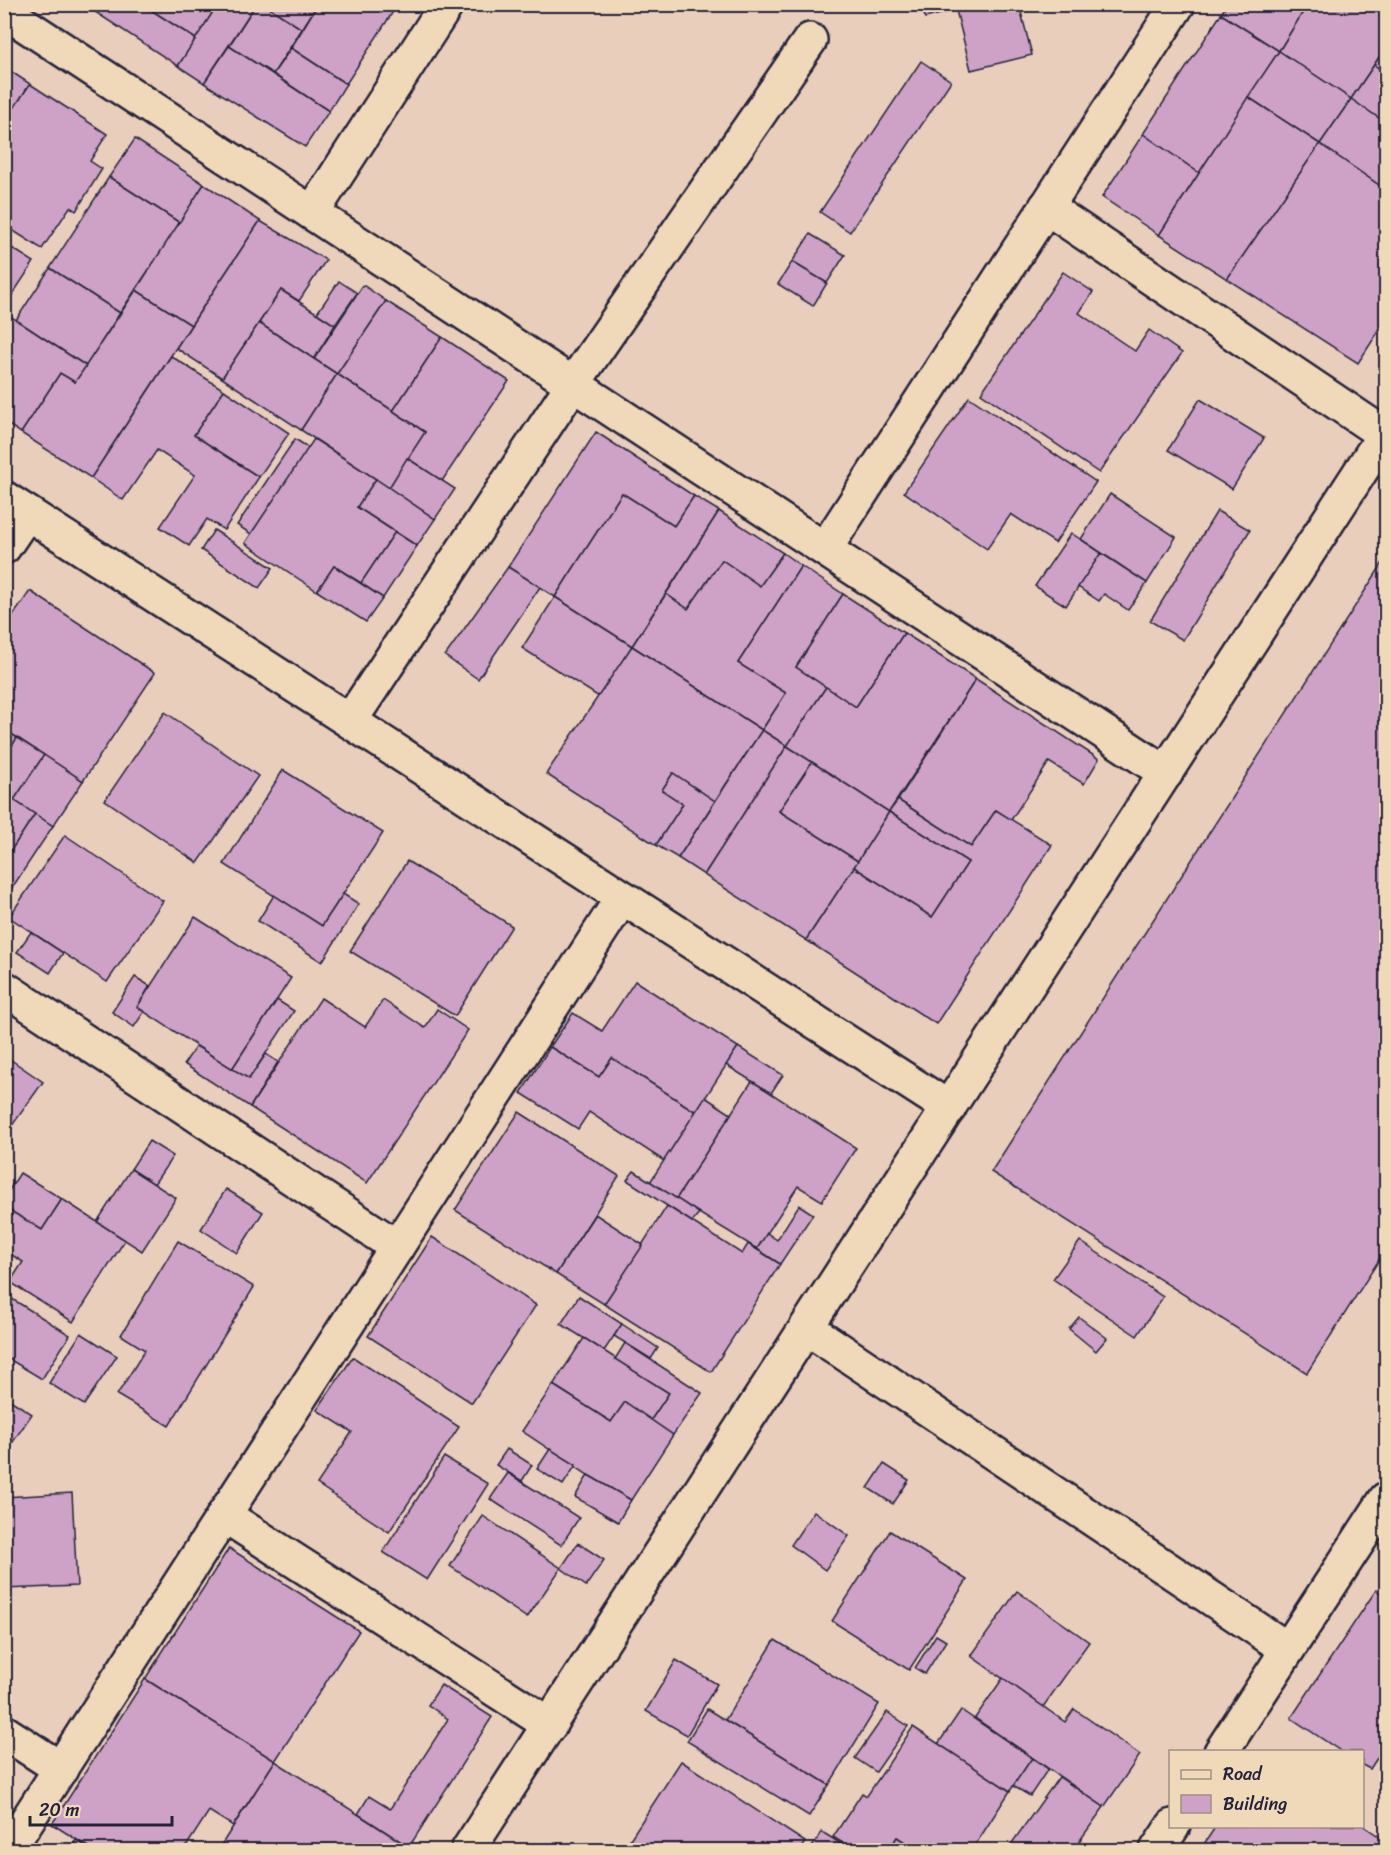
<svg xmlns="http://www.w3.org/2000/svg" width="1391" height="1855" viewBox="0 0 1391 1855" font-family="Sriracha,sans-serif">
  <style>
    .building { fill: #cda2c6; stroke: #22223b; stroke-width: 1.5 }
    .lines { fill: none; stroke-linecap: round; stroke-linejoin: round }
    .minor-casing { stroke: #22223b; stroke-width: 38 }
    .minor { stroke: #f0d9b9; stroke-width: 33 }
  </style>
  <rect width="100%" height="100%" fill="#e9cebc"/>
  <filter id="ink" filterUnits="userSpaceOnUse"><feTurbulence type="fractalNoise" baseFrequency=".0167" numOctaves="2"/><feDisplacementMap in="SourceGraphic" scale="12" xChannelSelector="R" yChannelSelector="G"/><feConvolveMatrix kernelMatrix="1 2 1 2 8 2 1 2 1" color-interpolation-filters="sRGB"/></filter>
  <g filter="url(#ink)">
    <g class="building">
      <polygon points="83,4 142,4 196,39 178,66"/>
      <polygon points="142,4 218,4 196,39"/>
      <polygon points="218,4 256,4 204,83 178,66"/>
      <polygon points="256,4 264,4 302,29 273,74 229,46"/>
      <polygon points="264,4 318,4 302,29"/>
      <polygon points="318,4 398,4 346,84 291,48"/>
      <polygon points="922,4 955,4 956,10 925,18"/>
      <polygon points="955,4 978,4 956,10"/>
      <polygon points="978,4 1019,4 1032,55 971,70 956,10"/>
      <polygon points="1227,4 1308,4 1279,51 1221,14"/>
      <polygon points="1308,4 1371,4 1386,14 1386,47 1351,99 1279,51"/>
      <polygon points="1221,14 1279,51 1199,173 1143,134"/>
      <polygon points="229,46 329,111 305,147 204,83"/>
      <polygon points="1386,47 1386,73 1374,65"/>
      <polygon points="291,48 346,84 329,111 273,74"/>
      <polygon points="1279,51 1351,99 1320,144 1248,97"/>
      <polygon points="921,61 951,81 850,232 820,212"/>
      <polygon points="1374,65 1386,73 1386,123 1351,99"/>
      <polygon points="4,67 30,84 4,123"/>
      <polygon points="30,84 107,134 90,161 102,169 76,211 70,207 42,249 4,225 4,123"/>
      <polygon points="1248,97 1320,144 1227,279 1159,235"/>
      <polygon points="1351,99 1386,123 1386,190 1320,144"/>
      <polygon points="1143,134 1199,173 1159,235 1102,197"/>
      <polygon points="135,139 204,184 180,223 109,177"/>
      <polygon points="1320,144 1386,190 1386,320 1358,363 1227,279"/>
      <polygon points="109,177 180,223 120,313 50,268"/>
      <polygon points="204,184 260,221 191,325 136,290"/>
      <polygon points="260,221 326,260 299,301 281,290 222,378 176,348"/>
      <polygon points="810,234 845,255 827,283 792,262"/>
      <polygon points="4,243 34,262 4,307"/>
      <polygon points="792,262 827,283 813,306 778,284"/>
      <polygon points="50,268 120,313 86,366 16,320"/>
      <polygon points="1063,272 1093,292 1079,313 1135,351 1149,330 1182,353 1099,473 981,393"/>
      <polygon points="339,281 357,293 335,325 317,313"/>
      <polygon points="363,285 386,301 337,374 314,359"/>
      <polygon points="136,290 191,325 91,478 21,433 60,373 75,382"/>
      <polygon points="281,290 335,325 314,359 259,323"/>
      <polygon points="386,301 442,337 393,411 337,374"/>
      <polygon points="7,314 86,366 75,382 60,373 21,433 4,422 4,318"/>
      <polygon points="259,323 337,374 301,430 222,378"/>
      <polygon points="442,337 509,381 442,481 407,458 425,432 393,411"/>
      <polygon points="171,356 224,390 194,435 259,477 224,530 207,519 189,546 160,527 195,475 157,450 123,500 91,478"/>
      <polygon points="337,374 425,432 389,488 301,430"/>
      <polygon points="224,390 289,433 259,477 194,435"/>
      <polygon points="969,397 1096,482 1055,543 1011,514 987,549 904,492"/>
      <polygon points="1200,399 1264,438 1232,489 1168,450"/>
      <polygon points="596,432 694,496 674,526 622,493 555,597 508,567"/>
      <polygon points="295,439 309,448 251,534 237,525"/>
      <polygon points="314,439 376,479 357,507 395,532 361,583 334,566 317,591 245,543"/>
      <polygon points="407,458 455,489 435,519 389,488"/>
      <polygon points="376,479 435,519 417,546 357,507"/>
      <polygon points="622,493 674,526 694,496 719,511 632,646 555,597"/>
      <polygon points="1110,494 1176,537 1147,583 1081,539"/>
      <polygon points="719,511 783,553 760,586 722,560 688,609 666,594"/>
      <polygon points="1217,511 1250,530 1183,640 1150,621"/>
      <polygon points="214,530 273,568 259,588 201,550"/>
      <polygon points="395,532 417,546 383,598 361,583"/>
      <polygon points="1071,533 1101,553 1066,606 1035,586"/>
      <polygon points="783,553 801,566 738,663 786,693 762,730 632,646 666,594 688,609 722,560 760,586"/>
      <polygon points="1101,553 1147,583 1128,610 1104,594 1099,601 1078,587"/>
      <polygon points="1386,558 1386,1249 1307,1373 991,1172"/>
      <polygon points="334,566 383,598 366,622 317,591"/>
      <polygon points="801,566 843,594 796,667 826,687 787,746 762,730 786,693 738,663"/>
      <polygon points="508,567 540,587 478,679 445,656"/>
      <polygon points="30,591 155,673 83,781 4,729 4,629"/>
      <polygon points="843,594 904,633 856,707 796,667"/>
      <polygon points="555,597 632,646 599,697 522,648"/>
      <polygon points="904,633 976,679 889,812 787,746 826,687 856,707"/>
      <polygon points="632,646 762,730 715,801 673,773 662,790 683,804 656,845 546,774"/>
      <polygon points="976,679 1099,759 1084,784 1049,762 1011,820 996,810 971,847 898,800"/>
      <polygon points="165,712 258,776 198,863 105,800"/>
      <polygon points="4,729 17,738 4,758"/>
      <polygon points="762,730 787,746 704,875 678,858"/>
      <polygon points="17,738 44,755 14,800 35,814 4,861 4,758"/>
      <polygon points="787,746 812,762 779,811 858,861 806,940 704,875"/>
      <polygon points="44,755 83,781 53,826 14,800"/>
      <polygon points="812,762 889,812 858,861 779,811"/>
      <polygon points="283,770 383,833 322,926 224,864"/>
      <polygon points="673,773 715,801 678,858 656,845 683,804 662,790"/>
      <polygon points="898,800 971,847 996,810 1052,845 936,1024 806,940 854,867 932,917 968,862 889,812"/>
      <polygon points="889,812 968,862 932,917 854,867"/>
      <polygon points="35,814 53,826 4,900 4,861"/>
      <polygon points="65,835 163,901 107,982 9,917"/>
      <polygon points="407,861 512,926 455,1016 350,951"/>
      <polygon points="343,894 359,904 322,962 258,921 274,895 322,926"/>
      <polygon points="195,917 291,978 232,1069 137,1007"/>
      <polygon points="31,932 63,953 50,973 17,952"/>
      <polygon points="135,977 150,986 137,1007 144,1012 134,1027 112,1012"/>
      <polygon points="635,981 738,1047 696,1112 612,1058 599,1077 550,1047 573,1013 602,1031"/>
      <polygon points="321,998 365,1027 383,1000 425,1028 437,1009 468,1030 367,1183 250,1107"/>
      <polygon points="277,1000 294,1011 249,1079 232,1069"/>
      <polygon points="196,1046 249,1079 266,1054 278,1062 250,1107 184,1064"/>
      <polygon points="550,1047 599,1077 612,1058 696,1112 664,1161 589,1112 578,1129 521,1093"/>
      <polygon points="738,1047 783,1075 771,1093 726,1065"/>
      <polygon points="4,1055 43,1082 4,1137"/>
      <polygon points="752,1081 856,1148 822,1201 798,1186 757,1249 676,1199"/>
      <polygon points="705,1097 731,1114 676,1199 650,1182"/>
      <polygon points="519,1112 619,1176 556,1274 455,1210"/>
      <polygon points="149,1141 173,1156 154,1184 131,1169"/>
      <polygon points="131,1169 176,1198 142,1251 97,1222"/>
      <polygon points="634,1171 699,1213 692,1222 627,1180"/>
      <polygon points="20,1173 62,1199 42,1230 4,1207 4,1198"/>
      <polygon points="226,1189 263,1212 237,1253 201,1229"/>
      <polygon points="62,1199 125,1240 73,1322 10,1282 23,1262 4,1250 4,1207 42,1230"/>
      <polygon points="799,1205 813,1214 780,1264 757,1249 767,1233 777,1240"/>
      <polygon points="667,1206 742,1254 748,1244 780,1264 711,1372 604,1304"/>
      <polygon points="595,1214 643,1245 604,1304 556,1274"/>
      <polygon points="432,1237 536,1305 472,1403 368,1336"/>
      <polygon points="178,1241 254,1287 169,1426 117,1395 145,1350 121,1335"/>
      <polygon points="1080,1241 1163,1297 1137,1336 1053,1279"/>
      <polygon points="579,1296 622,1324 604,1351 561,1324"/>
      <polygon points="9,1297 70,1335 42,1379 4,1356 4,1303"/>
      <polygon points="1079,1317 1107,1338 1096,1351 1069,1329"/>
      <polygon points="622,1324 658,1348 651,1359 614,1336"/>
      <polygon points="81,1333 117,1356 84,1405 49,1383"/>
      <polygon points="584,1338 669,1393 651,1420 625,1402 611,1422 553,1385"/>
      <polygon points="625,1343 702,1393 673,1435 651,1420 669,1393 615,1359"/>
      <polygon points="353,1357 459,1427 389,1532 317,1484 352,1432 317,1410"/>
      <polygon points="553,1385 611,1422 625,1402 673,1435 631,1500 588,1475 522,1431"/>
      <polygon points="4,1396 32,1414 4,1455"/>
      <polygon points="507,1449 532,1465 522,1481 496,1465"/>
      <polygon points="550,1449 576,1465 563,1485 537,1469"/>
      <polygon points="444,1457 488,1484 427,1580 383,1552"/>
      <polygon points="884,1464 909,1480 893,1504 868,1488"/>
      <polygon points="508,1473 579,1518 561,1545 490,1499"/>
      <polygon points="588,1475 631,1500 618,1522 575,1497"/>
      <polygon points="72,1493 77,1586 4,1589 4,1497"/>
      <polygon points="814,1511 849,1536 825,1570 791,1545"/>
      <polygon points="483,1516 561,1568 527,1618 450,1566"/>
      <polygon points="890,1531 967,1580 909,1670 832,1621"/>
      <polygon points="578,1543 604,1560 586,1586 561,1568"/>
      <polygon points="229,1548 359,1631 275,1761 145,1679"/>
      <polygon points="1376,1590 1386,1597 1386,1744 1370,1769 1362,1765 1362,1752 1342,1752 1291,1718"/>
      <polygon points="1017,1591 1089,1642 1043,1707 971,1656"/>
      <polygon points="936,1635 946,1641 925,1674 915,1668"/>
      <polygon points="775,1640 879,1704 829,1785 725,1720"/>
      <polygon points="676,1660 717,1684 687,1735 646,1711"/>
      <polygon points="1003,1678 1065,1722 1074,1709 1140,1755 1104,1807 975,1718"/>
      <polygon points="145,1679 275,1761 233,1826 209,1811 184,1850 170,1850 160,1845 157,1850 93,1850 52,1824"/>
      <polygon points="441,1685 492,1717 409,1847 358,1814 369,1796 390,1809 448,1719 428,1705"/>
      <polygon points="707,1709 829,1785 809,1816 687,1741"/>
      <polygon points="961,1710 1032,1758 1010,1791 938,1744"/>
      <polygon points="887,1712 908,1726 876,1772 855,1758"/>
      <polygon points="913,1727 1010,1791 972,1850 917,1850 897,1837 889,1850 854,1850 833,1837 862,1793 867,1796"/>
      <polygon points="1032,1758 1048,1769 1030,1796 1013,1786"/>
      <polygon points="275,1761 409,1847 407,1850 218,1850"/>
      <polygon points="681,1761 805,1842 800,1850 623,1850"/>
      <polygon points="1059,1777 1104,1807 1073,1850 1007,1850"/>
      <polygon points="1362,1825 1386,1841 1386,1850 1200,1850 1216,1826"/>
      <polygon points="822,1832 851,1850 810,1850"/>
      <polygon points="897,1837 917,1850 889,1850"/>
      <polygon points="76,1840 93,1850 69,1850"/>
    </g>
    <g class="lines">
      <g class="minor-casing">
        <g id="minor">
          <polyline points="4,11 1166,773"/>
          <polyline points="1046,207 1385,435"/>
          <polyline points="312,213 447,4"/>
          <polyline points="4,498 949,1108"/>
          <polyline points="4,547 27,513"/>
          <polyline points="825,549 1178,4"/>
          <polyline points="350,721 573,384 810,40"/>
          <polyline points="4,988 397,1247"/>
          <polyline points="807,1328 1287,1649"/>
          <polyline points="224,1515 550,1725"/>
          <polyline points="4,1732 61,1769"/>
          <polyline points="1221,1752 1386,1499"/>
          <polyline points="8,1850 622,898"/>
          <polyline points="468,1850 1386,432"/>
          <polyline points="1157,1850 1173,1826"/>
        </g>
      </g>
      <use href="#minor" class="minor"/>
    </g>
  </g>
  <rect width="1391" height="1855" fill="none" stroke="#f0d9b9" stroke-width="24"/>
  <rect x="12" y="12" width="1367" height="1831" fill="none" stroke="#22223b" stroke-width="2" filter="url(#ink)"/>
  <rect x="1169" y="1750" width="195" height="78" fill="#f0d9b9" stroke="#9e9087" stroke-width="1.5"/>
  <rect x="1181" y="1770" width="30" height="9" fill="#f0d9b9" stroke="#9e9087" stroke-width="1.5"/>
  <text x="1223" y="1780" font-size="18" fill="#22223b">Road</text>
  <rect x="1181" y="1795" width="30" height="18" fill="#cda2c6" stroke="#9e9087" stroke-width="1.5"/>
  <text x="1223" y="1810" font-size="18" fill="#22223b">Building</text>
  <path d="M30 1816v9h142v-9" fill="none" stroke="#22223b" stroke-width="3"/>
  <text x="39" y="1816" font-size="18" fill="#22223b" stroke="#f0d9b9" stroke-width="4.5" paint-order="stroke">20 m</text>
</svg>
